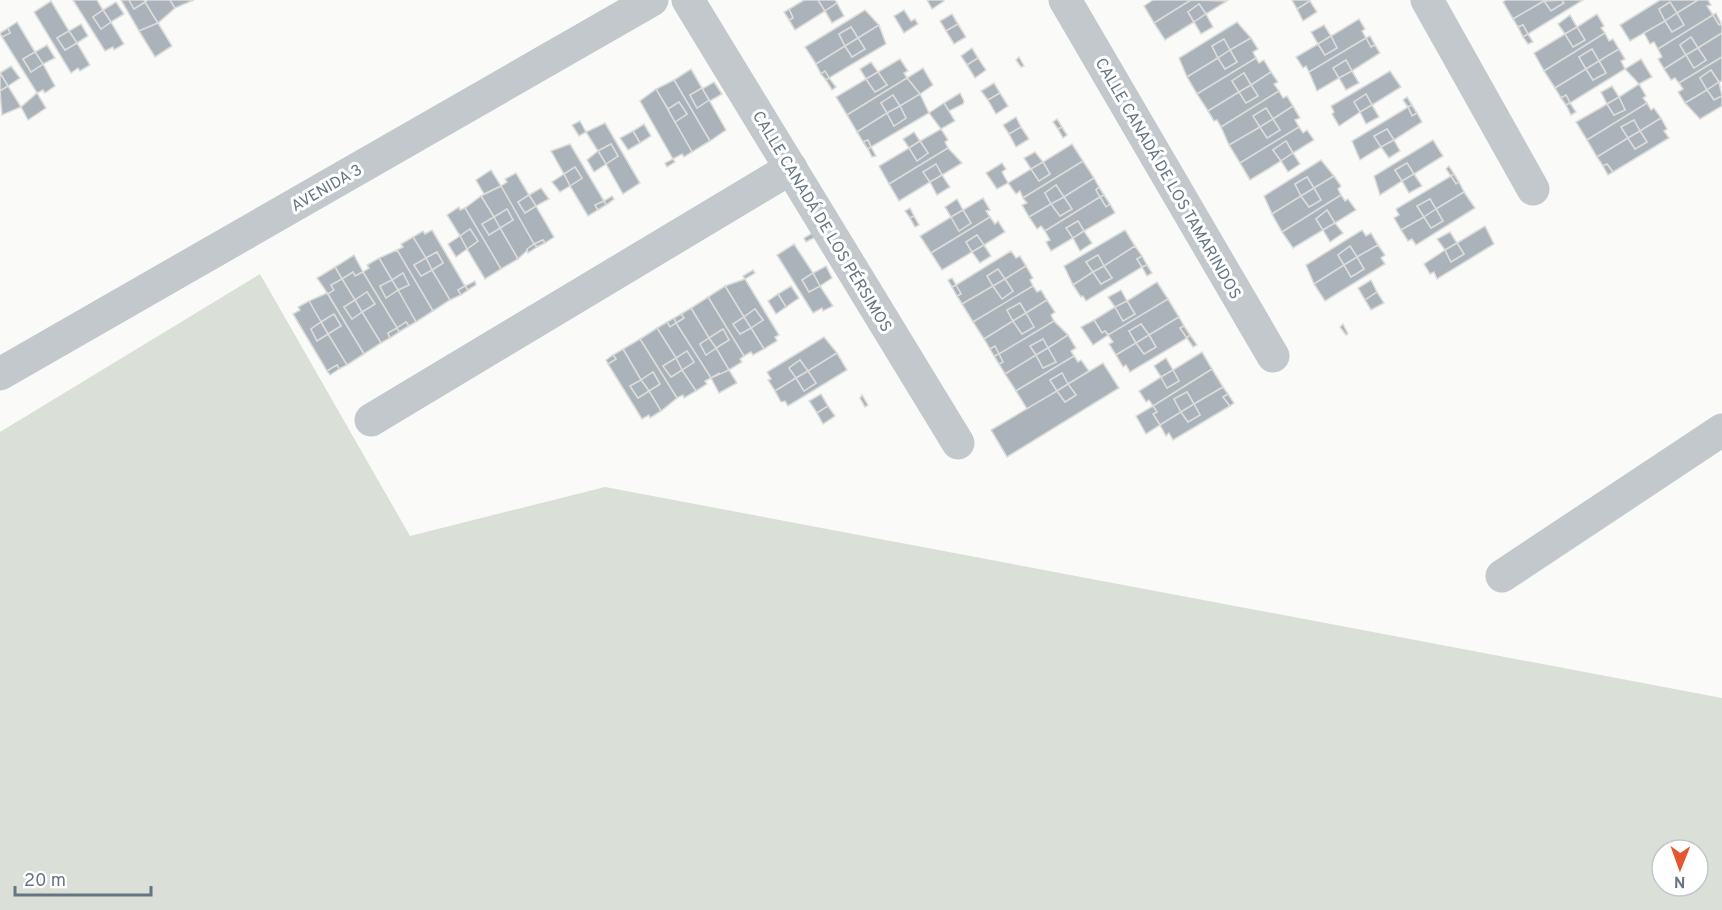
<svg xmlns="http://www.w3.org/2000/svg" width="1722" height="910" viewBox="0 0 1722 910" font-family="Overpass,sans-serif">
  <style>
    .green { fill: #dadfd7; fill-rule: evenodd }
    .building { fill: #aab3b9; stroke: #dcdcda; stroke-width: 1.5 }
    .lines { fill: none; stroke-linecap: round; stroke-linejoin: round }
    .minor { stroke: #c3c8cc; stroke-width: 33 }
    .labels { text-anchor: middle; stroke-width: 6; stroke-linejoin: round; paint-order: stroke }
    .street-label { font-size: 16px; fill: #657683; stroke: #fff }
  </style>
  <rect width="100%" height="100%" fill="#fafaf8"/>
  <path class="green" d="M 260,274 L 410,536 L 605,487 L 1722,698 L 1722,910 L 0,910 L 0,432 ZM 1662,850 L 1698,850 L 1698,886 L 1662,886 Z"/>
  <g class="building">
    <polygon points="73,0 97,0 103,10 93,17 101,29 111,22 124,44 114,50 113,47 105,51"/>
    <polygon points="121,0 129,0 134,9 145,2 158,23 139,31"/>
    <polygon points="129,0 144,0 145,2 134,9"/>
    <polygon points="148,0 170,0 175,8 158,23 145,2"/>
    <polygon points="170,0 194,0 175,8"/>
    <polygon points="804,0 818,0 825,11 795,30 789,20 793,18 789,9"/>
    <polygon points="818,0 835,0 837,3 825,11"/>
    <polygon points="927,0 944,0 944,1 932,9"/>
    <polygon points="1153,0 1191,0 1154,23 1144,6"/>
    <polygon points="1191,0 1227,1 1206,14 1199,4 1188,12 1194,22 1165,40 1154,23"/>
    <polygon points="1292,0 1309,0 1310,1 1297,9"/>
    <polygon points="1506,0 1543,0 1544,1 1513,19 1503,2"/>
    <polygon points="1562,0 1564,3 1551,11 1544,1"/>
    <polygon points="1562,0 1583,0 1528,34 1523,25 1518,27 1513,19 1544,1 1551,11 1564,3"/>
    <polygon points="1660,0 1698,0 1677,13 1670,2 1659,9 1665,21 1630,41 1620,25"/>
    <polygon points="1698,0 1708,0 1711,5 1707,6 1713,15 1658,49 1654,42 1650,44 1644,33 1665,21 1672,32 1684,25 1677,13"/>
    <polygon points="51,1 69,31 57,38 65,50 77,43 90,65 80,71 78,68 71,73 34,12"/>
    <polygon points="1310,1 1317,12 1303,21 1297,9"/>
    <polygon points="116,2 124,14 111,22 103,10"/>
    <polygon points="1670,2 1677,13 1665,21 1659,9"/>
    <polygon points="837,3 844,16 832,23 825,11"/>
    <polygon points="1199,4 1206,14 1194,22 1188,12"/>
    <polygon points="789,9 793,18 789,20 784,12"/>
    <polygon points="103,10 111,22 101,29 93,17"/>
    <polygon points="865,10 879,25 858,38 851,27 839,34 845,46 816,64 805,47"/>
    <polygon points="904,10 911,21 915,19 918,24 904,33 894,16"/>
    <polygon points="1677,13 1684,25 1672,32 1665,21"/>
    <polygon points="1716,13 1721,23 1719,25 1713,15"/>
    <polygon points="952,14 958,24 946,31 940,21"/>
    <polygon points="1206,14 1213,27 1201,34 1194,22"/>
    <polygon points="1597,14 1604,26 1601,28 1605,33 1544,71 1534,53 1565,34 1573,47 1585,40 1577,27"/>
    <polygon points="1570,15 1577,27 1565,34 1558,24"/>
    <polygon points="1713,15 1719,25 1722,24 1722,33 1698,48 1691,37 1680,45 1686,55 1664,69 1658,59 1662,57 1658,49"/>
    <polygon points="1359,19 1365,29 1362,31 1366,38 1309,72 1306,66 1303,68 1296,57 1318,44 1325,55 1337,48 1331,36"/>
    <polygon points="17,22 35,52 23,59 31,72 43,64 55,86 45,93 43,90 37,93 2,37 10,33 8,28"/>
    <polygon points="1237,22 1251,38 1230,50 1224,39 1212,46 1218,58 1187,77 1179,58"/>
    <polygon points="158,23 172,46 155,57 139,31"/>
    <polygon points="81,24 88,36 77,43 69,31"/>
    <polygon points="958,24 966,37 954,44 946,31"/>
    <polygon points="879,25 886,44 829,78 825,71 821,74 816,64 845,46 852,57 865,49 858,38"/>
    <polygon points="1324,25 1331,36 1318,44 1311,32"/>
    <polygon points="1523,25 1528,34 1523,37 1518,27"/>
    <polygon points="851,27 858,38 845,46 839,34"/>
    <polygon points="1577,27 1585,40 1573,47 1565,34"/>
    <polygon points="8,28 10,33 2,37 0,33"/>
    <polygon points="69,31 77,43 65,50 57,38"/>
    <polygon points="1605,33 1609,41 1613,39 1619,49 1599,61 1592,49 1579,57 1586,69 1555,88 1544,71"/>
    <polygon points="1722,33 1722,57 1679,83 1675,78 1671,80 1664,69 1686,55 1694,68 1706,60 1698,48"/>
    <polygon points="1528,34 1533,42 1528,44 1523,37"/>
    <polygon points="1331,36 1337,48 1325,55 1318,44"/>
    <polygon points="1370,36 1375,45 1371,47 1366,38"/>
    <polygon points="1691,37 1698,48 1686,55 1680,45"/>
    <polygon points="858,38 865,49 852,57 845,46"/>
    <polygon points="1251,38 1258,49 1253,52 1256,58 1197,94 1187,77 1218,58 1225,69 1237,62 1230,50"/>
    <polygon points="1366,38 1371,47 1375,45 1380,53 1352,71 1346,60 1333,68 1339,78 1317,91 1309,72"/>
    <polygon points="1224,39 1230,50 1218,58 1212,46"/>
    <polygon points="47,45 55,58 43,64 35,52"/>
    <polygon points="972,48 978,58 967,65 961,56"/>
    <polygon points="1698,48 1706,60 1694,68 1686,55"/>
    <polygon points="1592,49 1599,61 1586,69 1579,57"/>
    <polygon points="1619,49 1625,59 1621,61 1625,69 1570,103 1566,95 1561,98 1555,88 1586,69 1593,80 1606,73 1599,61"/>
    <polygon points="1230,50 1237,62 1225,69 1218,58"/>
    <polygon points="35,52 43,64 31,72 23,59"/>
    <polygon points="1019,57 1024,66 1021,67 1016,60"/>
    <polygon points="1722,57 1722,81 1719,82 1711,70 1700,78 1707,90 1685,103 1678,92 1683,89 1679,83"/>
    <polygon points="978,58 986,70 975,78 967,65"/>
    <polygon points="1256,58 1259,63 1264,60 1271,72 1251,85 1244,73 1232,81 1239,92 1208,111 1197,94"/>
    <polygon points="900,59 908,71 904,73 907,78 847,115 836,97 866,79 875,92 887,85 878,72"/>
    <polygon points="1641,59 1652,77 1639,84 1625,69"/>
    <polygon points="1346,60 1352,71 1339,78 1333,68"/>
    <polygon points="1599,61 1606,73 1593,80 1586,69"/>
    <polygon points="871,62 878,72 866,79 860,69"/>
    <polygon points="11,66 20,78 8,86 0,73"/>
    <polygon points="923,68 933,85 920,94 907,78"/>
    <polygon points="691,69 702,88 690,95 697,108 709,100 726,130 710,141 674,80"/>
    <polygon points="1711,70 1719,82 1707,90 1700,78"/>
    <polygon points="825,71 829,78 826,80 821,74"/>
    <polygon points="1352,71 1359,83 1346,90 1339,78"/>
    <polygon points="1390,71 1401,87 1372,105 1366,94 1354,102 1360,112 1339,126 1332,114 1334,112 1331,106"/>
    <polygon points="878,72 887,85 875,92 866,79"/>
    <polygon points="1271,72 1278,82 1274,84 1279,91 1221,127 1217,120 1214,121 1208,111 1239,92 1246,103 1258,96 1251,85"/>
    <polygon points="0,73 8,86 0,91"/>
    <polygon points="1244,73 1251,85 1239,92 1232,81"/>
    <polygon points="829,78 836,87 832,90 826,80"/>
    <polygon points="907,78 920,94 900,106 893,95 881,103 887,113 857,132 847,115"/>
    <polygon points="674,80 710,141 692,152 675,122 687,114 679,102 668,109 656,89"/>
    <polygon points="714,82 722,94 710,101 702,89"/>
    <polygon points="1719,82 1722,96 1714,100 1707,90"/>
    <polygon points="994,83 1000,93 988,100 981,91"/>
    <polygon points="1639,84 1646,96 1643,98 1647,103 1587,140 1576,122 1607,104 1614,115 1625,110 1619,97"/>
    <polygon points="1251,85 1258,96 1246,103 1239,92"/>
    <polygon points="8,86 21,107 2,115 0,91"/>
    <polygon points="1612,86 1619,97 1607,104 1601,92"/>
    <polygon points="702,88 709,100 697,108 690,95"/>
    <polygon points="656,89 692,152 684,157 682,154 673,159 640,101"/>
    <polygon points="1707,90 1714,100 1722,96 1722,106 1700,119 1685,103"/>
    <polygon points="1279,91 1283,98 1287,96 1293,106 1273,119 1266,108 1253,116 1260,127 1229,145 1221,127"/>
    <polygon points="37,93 46,108 28,120 21,107"/>
    <polygon points="960,93 964,101 963,104 949,111 944,103"/>
    <polygon points="1000,93 1008,106 996,114 988,100"/>
    <polygon points="920,94 929,113 871,147 868,140 863,142 857,132 887,113 894,126 906,118 900,106"/>
    <polygon points="1366,94 1372,105 1360,112 1354,102"/>
    <polygon points="893,95 900,106 887,113 881,103"/>
    <polygon points="1566,95 1570,103 1566,105 1561,98"/>
    <polygon points="1407,97 1412,105 1408,107 1403,100"/>
    <polygon points="1619,97 1625,110 1614,115 1607,104"/>
    <polygon points="679,102 687,114 675,122 668,109"/>
    <polygon points="944,103 955,121 941,129 929,113"/>
    <polygon points="1570,103 1576,112 1571,115 1566,105"/>
    <polygon points="1647,103 1651,110 1654,108 1661,118 1640,131 1634,120 1621,127 1628,138 1597,157 1587,140"/>
    <polygon points="1372,105 1379,117 1366,124 1360,112"/>
    <polygon points="1412,105 1417,113 1412,116 1408,107"/>
    <polygon points="900,106 906,118 894,126 887,113"/>
    <polygon points="1293,106 1300,118 1295,120 1299,127 1240,163 1229,145 1260,127 1267,138 1280,130 1273,119"/>
    <polygon points="1408,107 1412,116 1417,113 1422,122 1394,140 1387,129 1374,136 1381,147 1360,160 1352,141"/>
    <polygon points="1266,108 1273,119 1260,127 1253,116"/>
    <polygon points="1016,117 1021,127 1009,134 1003,125"/>
    <polygon points="1661,118 1667,129 1664,131 1669,138 1613,172 1607,164 1603,166 1597,157 1628,138 1635,149 1647,142 1640,131"/>
    <polygon points="1057,119 1062,127 1058,129 1053,122"/>
    <polygon points="1273,119 1280,130 1267,138 1260,127"/>
    <polygon points="1634,120 1640,131 1628,138 1621,127"/>
    <polygon points="580,121 586,132 579,136 572,125"/>
    <polygon points="605,123 640,183 623,194 606,164 618,156 611,144 598,151 586,132"/>
    <polygon points="644,124 651,136 640,143 633,131"/>
    <polygon points="1021,127 1029,139 1016,147 1009,134"/>
    <polygon points="1062,127 1067,135 1063,138 1058,129"/>
    <polygon points="1299,127 1303,133 1307,130 1314,140 1293,153 1286,141 1273,150 1281,161 1250,180 1240,163"/>
    <polygon points="941,129 948,140 945,142 948,148 889,184 879,166 909,148 917,161 928,153 920,141"/>
    <polygon points="1387,129 1394,140 1381,147 1374,136"/>
    <polygon points="633,131 640,143 628,150 620,138"/>
    <polygon points="1640,131 1647,142 1635,149 1628,138"/>
    <polygon points="914,132 920,141 909,148 903,139"/>
    <polygon points="868,140 871,147 868,149 863,142"/>
    <polygon points="1394,140 1400,151 1389,158 1381,147"/>
    <polygon points="1433,140 1443,156 1414,174 1407,163 1395,170 1402,181 1380,195 1374,176"/>
    <polygon points="920,141 928,153 917,161 909,148"/>
    <polygon points="1286,141 1293,153 1281,161 1273,150"/>
    <polygon points="570,144 604,201 595,205 598,210 588,216 570,186 582,178 575,167 564,174 551,151"/>
    <polygon points="611,144 618,156 606,164 598,151"/>
    <polygon points="1072,144 1083,161 1023,198 1020,191 1016,194 1008,183 1031,169 1039,181 1050,174 1043,162"/>
    <polygon points="871,147 876,156 872,157 868,149"/>
    <polygon points="948,148 962,163 942,175 936,164 923,172 930,182 899,201 889,184"/>
    <polygon points="598,151 606,164 594,172 587,160"/>
    <polygon points="1035,152 1043,162 1031,169 1024,158"/>
    <polygon points="1293,153 1300,164 1288,172 1281,161"/>
    <polygon points="673,159 675,162 667,167 665,163"/>
    <polygon points="1321,160 1334,176 1314,188 1307,177 1295,184 1301,196 1272,214 1264,196"/>
    <polygon points="1083,161 1094,178 1064,197 1056,185 1045,193 1051,204 1029,217 1022,205 1027,203 1023,198"/>
    <polygon points="1043,162 1050,174 1039,181 1031,169"/>
    <polygon points="1002,163 1006,169 1002,172 1008,183 997,189 986,173"/>
    <polygon points="1407,163 1414,174 1402,181 1395,170"/>
    <polygon points="936,164 942,175 930,182 923,172"/>
    <polygon points="1607,164 1613,172 1608,175 1603,166"/>
    <polygon points="1449,166 1454,174 1451,176 1446,169"/>
    <polygon points="575,167 582,178 570,186 564,174"/>
    <polygon points="491,170 501,186 484,194 476,180"/>
    <polygon points="516,173 529,195 518,202 525,213 536,206 554,237 545,243 543,240 534,244 501,186 507,182 505,179"/>
    <polygon points="564,174 570,186 560,192 552,182"/>
    <polygon points="1414,174 1422,186 1409,193 1402,181"/>
    <polygon points="1454,174 1459,182 1456,184 1451,176"/>
    <polygon points="942,175 950,187 937,195 930,182"/>
    <polygon points="1334,176 1341,186 1338,189 1341,195 1282,232 1272,214 1301,196 1309,207 1321,200 1314,188"/>
    <polygon points="1451,176 1456,184 1459,182 1464,192 1436,209 1430,199 1417,206 1424,217 1401,230 1394,218 1399,215 1396,209"/>
    <polygon points="1307,177 1314,188 1301,196 1295,184"/>
    <polygon points="1094,178 1099,187 1096,190 1100,197 1045,231 1041,226 1037,229 1029,217 1051,204 1060,216 1072,209 1064,197"/>
    <polygon points="1056,185 1064,197 1051,204 1045,193"/>
    <polygon points="501,186 534,244 518,259 500,228 513,220 507,209 494,217 481,196"/>
    <polygon points="1099,187 1104,195 1100,197 1096,190"/>
    <polygon points="541,188 549,199 536,206 529,195"/>
    <polygon points="1314,188 1321,200 1309,207 1301,196"/>
    <polygon points="1464,192 1475,208 1416,245 1412,239 1408,241 1401,230 1424,217 1431,228 1443,221 1436,209"/>
    <polygon points="529,195 536,206 525,213 518,202"/>
    <polygon points="1104,195 1110,204 1106,207 1100,197"/>
    <polygon points="1341,195 1345,201 1348,199 1356,210 1335,223 1327,210 1316,219 1323,230 1293,248 1282,232"/>
    <polygon points="481,196 494,217 482,224 489,235 500,228 518,259 501,269 465,208"/>
    <polygon points="612,196 614,199 606,205 604,201"/>
    <polygon points="1064,197 1072,209 1060,216 1051,204"/>
    <polygon points="1100,197 1106,207 1110,204 1115,213 1084,231 1078,221 1066,228 1073,238 1051,251 1046,242 1050,240 1045,231"/>
    <polygon points="983,198 990,210 986,211 990,217 931,253 920,236 951,217 959,231 971,223 963,210"/>
    <polygon points="957,199 963,210 951,217 945,207"/>
    <polygon points="1430,199 1436,209 1424,217 1417,206"/>
    <polygon points="604,201 606,205 598,210 595,205"/>
    <polygon points="459,207 460,210 465,208 501,269 485,279 467,249 478,241 470,229 460,236 447,215"/>
    <polygon points="910,208 914,216 910,218 905,211"/>
    <polygon points="507,209 513,220 500,228 494,217"/>
    <polygon points="1436,209 1443,221 1431,228 1424,217"/>
    <polygon points="963,210 971,223 959,231 951,217"/>
    <polygon points="1327,210 1335,223 1323,230 1316,219"/>
    <polygon points="914,216 919,225 915,227 910,218"/>
    <polygon points="494,217 500,228 489,235 482,224"/>
    <polygon points="990,217 995,224 998,221 1005,232 984,245 977,235 966,242 972,252 942,270 931,253"/>
    <polygon points="1078,221 1084,231 1073,238 1066,228"/>
    <polygon points="1335,223 1343,233 1330,242 1323,230"/>
    <polygon points="1485,226 1494,244 1437,279 1434,272 1430,274 1424,264 1445,250 1451,262 1464,254 1457,243"/>
    <polygon points="470,229 478,241 467,249 460,236"/>
    <polygon points="432,230 465,286 458,290 461,295 450,300 432,270 443,263 437,252 426,258 413,237 423,231 425,234"/>
    <polygon points="1125,230 1135,246 1104,266 1098,255 1086,262 1093,272 1073,285 1064,266"/>
    <polygon points="1362,230 1366,236 1371,233 1378,245 1357,257 1350,246 1338,255 1344,265 1314,284 1306,265"/>
    <polygon points="1084,231 1092,243 1080,251 1073,238"/>
    <polygon points="814,232 817,236 806,242 804,238"/>
    <polygon points="1450,232 1457,243 1445,250 1437,239"/>
    <polygon points="977,235 984,245 972,252 966,242"/>
    <polygon points="460,236 467,249 456,257 448,244"/>
    <polygon points="413,237 426,258 414,265 421,276 432,270 450,300 433,311 397,250 403,247 401,244"/>
    <polygon points="543,240 545,243 537,247 534,244"/>
    <polygon points="1457,243 1464,254 1451,262 1445,250"/>
    <polygon points="534,244 537,247 528,253 527,249"/>
    <polygon points="794,244 813,273 802,280 809,292 820,286 833,306 823,311 822,308 813,313 777,255"/>
    <polygon points="984,245 991,256 980,263 972,252"/>
    <polygon points="1378,245 1385,255 1381,258 1385,264 1325,301 1314,284 1344,265 1351,277 1364,269 1357,257"/>
    <polygon points="1135,246 1142,256 1137,259 1142,267 1086,301 1083,296 1081,297 1073,285 1093,272 1101,284 1112,278 1104,266"/>
    <polygon points="1350,246 1357,257 1344,265 1338,255"/>
    <polygon points="397,250 433,311 416,322 398,290 409,285 403,273 392,280 379,258"/>
    <polygon points="1011,251 1016,258 1020,256 1026,266 1005,279 998,269 987,276 993,286 962,304 957,296 961,294 956,285"/>
    <polygon points="437,252 443,263 432,270 426,258"/>
    <polygon points="354,255 363,272 355,276 353,272 342,279 335,267"/>
    <polygon points="1098,255 1104,266 1093,272 1086,262"/>
    <polygon points="1142,256 1147,265 1142,267 1137,259"/>
    <polygon points="1357,257 1364,269 1351,277 1344,265"/>
    <polygon points="379,258 392,280 380,286 386,298 398,290 416,322 409,326 406,322 397,328 363,272 369,268 367,265"/>
    <polygon points="426,258 432,270 421,276 414,265"/>
    <polygon points="1147,265 1152,273 1147,276 1142,267"/>
    <polygon points="826,266 832,278 820,286 813,273"/>
    <polygon points="1026,266 1033,278 1030,280 1033,286 973,322 962,304 993,286 1002,299 1013,291 1005,279"/>
    <polygon points="1104,266 1112,278 1101,284 1093,272"/>
    <polygon points="335,267 342,279 331,285 334,290 328,294 317,278"/>
    <polygon points="998,269 1005,279 993,286 987,276"/>
    <polygon points="753,270 755,273 745,279 743,276"/>
    <polygon points="353,272 355,276 363,272 397,328 388,333 390,338 381,343 362,312 375,304 367,292 355,300 342,279"/>
    <polygon points="403,273 409,285 398,290 392,280"/>
    <polygon points="813,273 820,286 809,292 802,280"/>
    <polygon points="952,278 956,285 952,287 948,280"/>
    <polygon points="342,279 355,300 344,307 352,319 362,312 381,343 364,354 328,294 334,290 331,285"/>
    <polygon points="745,279 779,335 775,337 777,341 764,349 751,328 763,320 755,309 744,317 725,286"/>
    <polygon points="1005,279 1013,291 1002,299 993,286"/>
    <polygon points="392,280 398,290 386,298 380,286"/>
    <polygon points="1371,280 1377,292 1365,300 1358,288"/>
    <polygon points="475,281 476,285 468,290 465,286"/>
    <polygon points="1157,282 1168,299 1109,335 1105,331 1102,333 1094,320 1115,307 1123,321 1135,314 1127,301"/>
    <polygon points="956,285 961,294 957,296 952,287"/>
    <polygon points="465,286 468,290 461,295 458,290"/>
    <polygon points="725,286 744,317 733,324 740,334 751,328 764,349 753,355 751,352 744,356 708,297"/>
    <polygon points="791,286 799,298 786,307 778,294"/>
    <polygon points="1033,286 1037,292 1041,290 1047,300 1026,313 1020,303 1007,310 1013,321 984,339 973,322"/>
    <polygon points="1121,290 1127,301 1115,307 1108,297"/>
    <polygon points="367,292 375,304 362,312 355,300"/>
    <polygon points="1377,292 1384,303 1371,310 1365,300"/>
    <polygon points="327,293 364,354 347,365 328,334 341,326 334,314 321,322 309,301"/>
    <polygon points="778,294 786,307 776,314 768,301"/>
    <polygon points="708,297 744,356 740,359 742,362 729,370 716,348 729,340 723,329 709,338 691,308"/>
    <polygon points="1168,299 1179,317 1149,335 1141,324 1129,331 1136,343 1116,355 1109,344 1113,342 1108,335"/>
    <polygon points="355,300 362,312 352,319 344,307"/>
    <polygon points="1047,300 1055,312 1051,315 1054,321 999,354 995,346 990,349 984,339 1013,321 1022,334 1034,327 1026,313"/>
    <polygon points="309,301 321,322 311,329 317,341 328,334 347,365 339,369 337,365 327,371 293,314 300,310 298,307"/>
    <polygon points="1127,301 1135,314 1123,321 1115,307"/>
    <polygon points="1020,303 1026,313 1013,321 1007,310"/>
    <polygon points="691,308 709,338 700,344 706,355 716,348 729,370 720,375 719,373 711,378 676,323 684,318 681,314"/>
    <polygon points="755,309 763,320 751,328 744,317"/>
    <polygon points="1026,313 1034,327 1022,334 1013,321"/>
    <polygon points="334,314 341,326 328,334 321,322"/>
    <polygon points="681,314 684,318 676,323 674,318"/>
    <polygon points="744,317 751,328 740,334 733,324"/>
    <polygon points="1179,317 1184,326 1180,328 1187,338 1130,372 1126,365 1123,367 1116,355 1136,343 1144,354 1156,347 1149,335"/>
    <polygon points="674,318 676,323 670,327 667,322"/>
    <polygon points="1094,320 1102,333 1105,331 1108,335 1093,345 1081,327"/>
    <polygon points="1054,321 1068,335 1048,348 1043,339 1030,346 1036,355 1005,374 999,364 1003,362 999,354"/>
    <polygon points="321,322 328,334 317,341 311,329"/>
    <polygon points="406,322 409,326 399,332 397,328"/>
    <polygon points="667,322 670,327 676,323 711,378 705,381 707,384 696,391 682,370 694,362 687,351 676,358 657,328"/>
    <polygon points="1141,324 1149,335 1136,343 1129,331"/>
    <polygon points="1343,324 1348,334 1346,335 1340,327"/>
    <polygon points="1184,326 1190,335 1187,338 1180,328"/>
    <polygon points="397,328 399,332 390,338 388,333"/>
    <polygon points="657,328 676,358 663,366 671,377 682,370 696,391 684,398 683,395 677,398 640,339"/>
    <polygon points="723,329 729,340 716,348 709,338"/>
    <polygon points="1068,335 1076,348 1071,351 1074,356 1016,391 1005,374 1036,355 1043,368 1056,362 1048,348"/>
    <polygon points="1149,335 1156,347 1144,354 1136,343"/>
    <polygon points="1190,335 1197,345 1193,347 1187,338"/>
    <polygon points="824,337 837,353 808,371 800,360 789,368 796,378 775,391 768,380 771,379 767,372"/>
    <polygon points="709,338 716,348 706,355 700,344"/>
    <polygon points="640,339 677,398 661,411 649,391 660,384 653,372 641,380 623,349"/>
    <polygon points="1043,339 1048,348 1036,355 1030,346"/>
    <polygon points="995,346 999,354 994,356 990,349"/>
    <polygon points="1048,348 1056,362 1043,368 1036,355"/>
    <polygon points="623,349 641,380 630,386 638,398 649,391 661,411 650,418 649,415 642,419 608,364 616,359 613,355"/>
    <polygon points="687,351 694,362 682,370 676,358"/>
    <polygon points="1202,352 1212,369 1153,406 1149,400 1146,402 1139,391 1161,377 1167,388 1179,381 1173,370"/>
    <polygon points="837,353 847,370 788,406 785,401 781,402 775,391 796,378 804,391 816,383 808,371"/>
    <polygon points="999,354 1003,362 999,364 994,356"/>
    <polygon points="613,355 616,359 608,364 606,360"/>
    <polygon points="1074,356 1078,362 1081,360 1089,371 1068,384 1062,373 1050,380 1057,391 1027,409 1016,391"/>
    <polygon points="676,358 682,370 671,377 663,366"/>
    <polygon points="1166,358 1173,370 1161,377 1154,366"/>
    <polygon points="800,360 808,371 796,378 789,368"/>
    <polygon points="1103,363 1119,388 1007,457 991,430 1057,391 1065,402 1076,395 1068,384"/>
    <polygon points="337,365 339,369 330,375 327,371"/>
    <polygon points="1212,369 1223,387 1194,404 1187,392 1174,399 1181,412 1160,425 1153,414 1157,412 1153,406"/>
    <polygon points="729,370 737,383 719,393 711,378"/>
    <polygon points="1173,370 1179,381 1167,388 1161,377"/>
    <polygon points="808,371 816,383 804,391 796,378"/>
    <polygon points="653,372 660,384 649,391 641,380"/>
    <polygon points="1062,373 1068,384 1057,391 1050,380"/>
    <polygon points="641,380 649,391 638,398 630,386"/>
    <polygon points="1068,384 1076,395 1065,402 1057,391"/>
    <polygon points="1223,387 1228,394 1223,397 1230,406 1173,440 1169,433 1166,436 1160,425 1181,412 1188,422 1200,415 1194,404"/>
    <polygon points="1187,392 1194,404 1181,412 1174,399"/>
    <polygon points="821,394 828,406 817,413 809,401"/>
    <polygon points="1228,394 1234,403 1230,406 1223,397"/>
    <polygon points="862,395 868,405 865,407 860,398"/>
    <polygon points="1194,404 1200,415 1188,422 1181,412"/>
    <polygon points="828,406 835,416 823,424 817,413"/>
    <polygon points="1153,406 1157,412 1153,414 1160,425 1146,434 1136,416"/>
  </g>
  <g class="lines">
    <g class="minor">
      <polyline points="688,0 958,443"/>
      <polyline points="1065,0 1273,356"/>
      <polyline points="1427,0 1533,189"/>
      <polyline points="0,374 652,0"/>
      <polyline points="371,420 791,168"/>
      <polyline points="1502,576 1722,430"/>
    </g>
  </g>
  <g class="labels">
    <g class="street-label">
      <text transform="translate(1169 178) rotate(60)" y="6">CALLE CANADÁ DE LOS TAMARINDOS</text>
      <text transform="translate(326 187) rotate(-30)" y="6">AVENIDA 3</text>
      <text transform="translate(823 221) rotate(59)" y="6">CALLE CANADÁ DE LOS PÉRSIMOS</text>
    </g>
  </g>
  <g transform="translate(1680 868) rotate(181)"><circle r="28" fill="#ffffff" stroke="#c1c8cd" stroke-width="1.5"/>
  <path d="M0-4.5L10 22L0 15L-10 22Z" fill="#e4572e"/>
  <text y="-9" font-size="16" font-weight="bold" text-anchor="middle" fill="#657683">N</text>
  </g>
  <path d="M15 886v9h136v-9" fill="none" stroke="#657683" stroke-width="3"/>
  <text x="24" y="886" font-size="18" fill="#657683" stroke="#ffffff" stroke-width="4.5" paint-order="stroke">20 m</text>
</svg>
